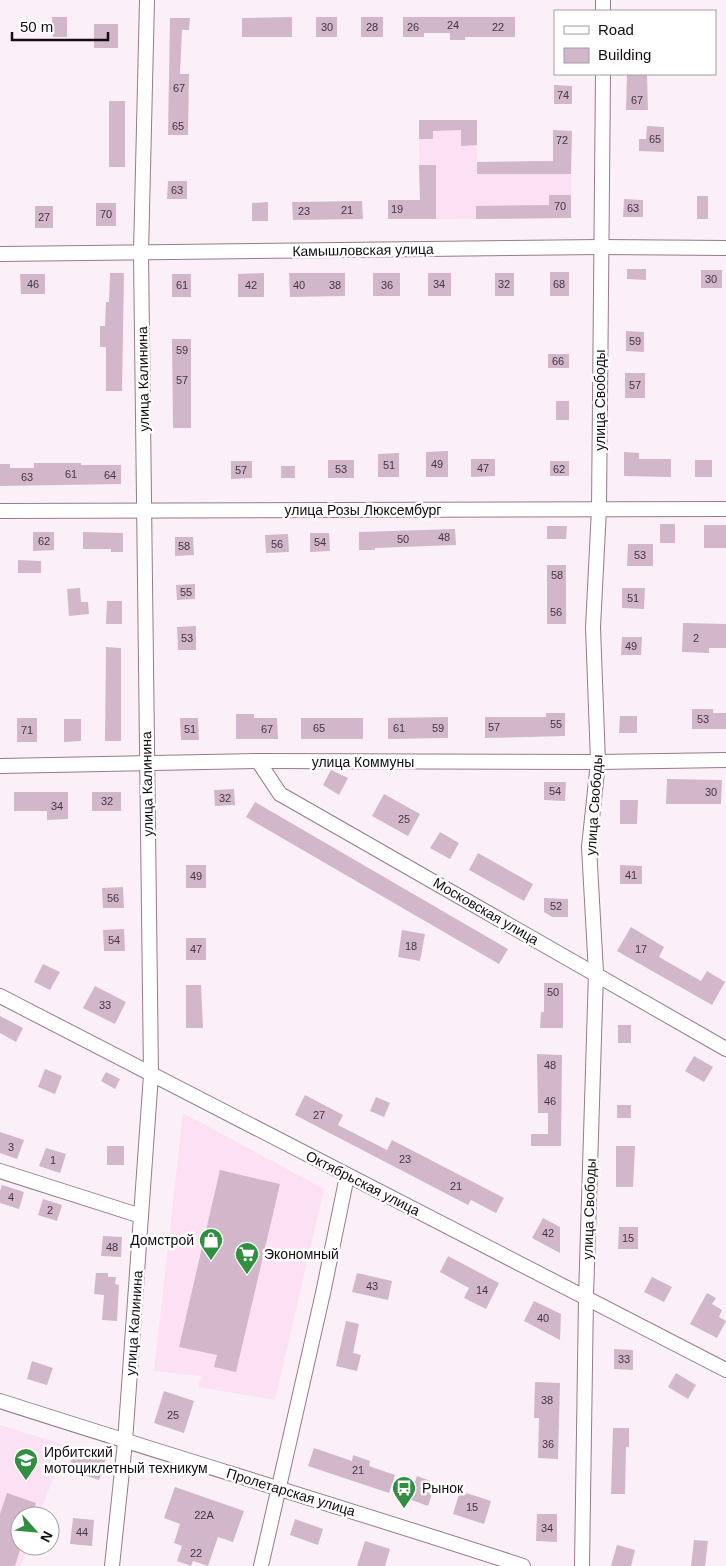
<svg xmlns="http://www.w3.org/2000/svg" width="726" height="1566" viewBox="0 0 726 1566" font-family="Helvetica,sans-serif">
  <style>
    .built { fill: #fce0f3 }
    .building { fill: #d1b7c9 }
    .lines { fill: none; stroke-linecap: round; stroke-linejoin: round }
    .minor-casing { stroke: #947b8c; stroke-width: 16 }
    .minor { stroke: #fff; stroke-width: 14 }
    .labels { text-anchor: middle; stroke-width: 5; stroke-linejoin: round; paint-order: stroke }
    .number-label { font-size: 11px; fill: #433740 }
    .street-label { font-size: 14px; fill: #140c12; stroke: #fff }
    .poi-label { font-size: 14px; fill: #140c12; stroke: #fff; text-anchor: start }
  </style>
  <rect width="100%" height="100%" fill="#fcf0f8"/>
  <g class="built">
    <polygon points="419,120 477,120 477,162 571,161 571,218 420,219"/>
    <polygon points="183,1113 324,1189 275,1400 198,1387 201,1376 154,1371"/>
    <polygon points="0,1425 65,1445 39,1516 20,1516 20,1546 28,1546 21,1566 0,1566"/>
  </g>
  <g class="building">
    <polygon points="52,17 67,17 67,37 53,37"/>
    <polygon points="292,17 292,37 242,37 242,18"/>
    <rect x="316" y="17" width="21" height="20"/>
    <rect x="361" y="17" width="22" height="20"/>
    <polygon points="403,17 515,17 515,37 465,37 465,40 450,40 450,33 424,33 424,37 403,37"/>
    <polygon points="170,18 190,18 189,30 182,30 180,74 189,74 188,135 168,135"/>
    <rect x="94" y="24" width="24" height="24"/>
    <polygon points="627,74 647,74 648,110 626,110"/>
    <polygon points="554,85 572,86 572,104 554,104"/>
    <rect x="109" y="101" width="16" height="66"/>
    <polygon points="419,120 477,120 477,145 461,146 461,130 433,131 433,139 419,139"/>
    <polygon points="647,126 664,127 664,152 639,151 639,139 646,139"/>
    <polygon points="553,130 572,131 571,174 477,174 477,162 553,161"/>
    <polygon points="419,165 436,165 436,219 388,219 388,200 420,200"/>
    <polygon points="168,181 187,181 187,199 167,199"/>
    <polygon points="549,195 571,195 571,218 476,219 476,206 549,205"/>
    <rect x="697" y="196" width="11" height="23"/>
    <polygon points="624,199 643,200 643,217 623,217"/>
    <polygon points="362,201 363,219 293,220 292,202"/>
    <polygon points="268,202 268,221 252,221 252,203"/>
    <rect x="96" y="203" width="20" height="23"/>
    <rect x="35" y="206" width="18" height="22"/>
    <polygon points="627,269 646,269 646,280 627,279"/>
    <rect x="701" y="270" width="21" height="18"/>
    <rect x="550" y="272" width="19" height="24"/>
    <polygon points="110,273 124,273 122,391 106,391 106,347 100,347 100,326 105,326 106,302 109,302"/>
    <polygon points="264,273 264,297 238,297 238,274"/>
    <polygon points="289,273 345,273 345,296 290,297"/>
    <rect x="373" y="273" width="27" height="23"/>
    <rect x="428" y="273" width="23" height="23"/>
    <rect x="495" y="273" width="19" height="23"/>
    <polygon points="20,274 45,274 45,294 21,294"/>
    <rect x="172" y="274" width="19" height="23"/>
    <polygon points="626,331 644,332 644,352 626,351"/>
    <polygon points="172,339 191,339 191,428 173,428"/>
    <rect x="548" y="354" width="21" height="14"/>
    <rect x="625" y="373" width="20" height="25"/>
    <rect x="556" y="401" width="13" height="19"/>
    <polygon points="448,451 448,477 426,477 426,452"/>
    <polygon points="624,452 639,453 639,459 671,459 671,477 624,476"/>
    <polygon points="399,453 399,477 378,477 378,454"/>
    <polygon points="471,459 495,459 495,476 471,477"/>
    <rect x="328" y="460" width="26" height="18"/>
    <rect x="695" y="460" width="17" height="17"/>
    <polygon points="231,461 252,461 252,478 231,479"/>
    <rect x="550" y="461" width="19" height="15"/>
    <polygon points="34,463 81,463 81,465 121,465 121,484 0,486 0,464 10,464 10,468 34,468"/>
    <rect x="281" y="466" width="14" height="12"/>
    <rect x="660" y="524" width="15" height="19"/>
    <rect x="704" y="525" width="22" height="23"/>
    <polygon points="547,526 567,526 566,539 547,539"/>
    <polygon points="455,529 456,545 375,548 375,550 359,550 359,532"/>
    <polygon points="33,532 54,532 54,550 33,551"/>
    <polygon points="83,532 123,533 123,552 111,552 111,549 83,549"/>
    <polygon points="310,533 329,533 330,551 310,552"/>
    <polygon points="288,534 289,552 266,553 265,535"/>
    <polygon points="175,537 193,537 194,555 175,556"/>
    <polygon points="628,544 653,544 653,566 627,566"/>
    <polygon points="18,560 41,561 41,573 18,573"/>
    <rect x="547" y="565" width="19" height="59"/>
    <polygon points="195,584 195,599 177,600 176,585"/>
    <polygon points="80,588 81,602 88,602 89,614 69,616 67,589"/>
    <polygon points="622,588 645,588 644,609 622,608"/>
    <polygon points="107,601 122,601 122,624 106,624"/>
    <polygon points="683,623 726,624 726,648 709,648 709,653 682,652"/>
    <polygon points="196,626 196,650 178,650 177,627"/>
    <polygon points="622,637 642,637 641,655 621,655"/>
    <polygon points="106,647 121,648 121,741 105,741"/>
    <polygon points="692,709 713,709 713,713 726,713 726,729 692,729"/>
    <polygon points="546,713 565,713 565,736 485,738 485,717 546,717"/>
    <polygon points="236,714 254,714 254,718 277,718 278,739 236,739"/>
    <polygon points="620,716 637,716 637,733 619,733"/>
    <polygon points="448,717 448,738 388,739 388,718"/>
    <rect x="17" y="718" width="20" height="24"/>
    <polygon points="180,718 198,718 199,740 181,740"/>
    <rect x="301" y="718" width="62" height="21"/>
    <polygon points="64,719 81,719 81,741 64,742"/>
    <polygon points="331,770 348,778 339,795 323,785"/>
    <polygon points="667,779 722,780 721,804 666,804"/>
    <polygon points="544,782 566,782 565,801 544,800"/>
    <polygon points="234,789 235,805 215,806 214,790"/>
    <polygon points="14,792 68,792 68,819 47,820 47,811 14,811"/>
    <rect x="92" y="792" width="29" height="19"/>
    <polygon points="384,794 420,814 408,836 372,816"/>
    <polygon points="620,800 638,800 637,824 620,824"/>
    <polygon points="255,802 508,949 499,964 246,817"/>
    <polygon points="440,832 459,843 450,859 430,848"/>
    <polygon points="478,853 533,884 524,901 469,870"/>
    <rect x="186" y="865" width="20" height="23"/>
    <polygon points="620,865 642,866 642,884 620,884"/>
    <polygon points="123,887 124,908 103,908 102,888"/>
    <polygon points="544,898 568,899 568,917 552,917 544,912"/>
    <polygon points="631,927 664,947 659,957 701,981 707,971 725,982 712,1005 617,951"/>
    <polygon points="124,929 125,951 104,951 103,930"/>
    <polygon points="402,930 425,934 420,961 398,957"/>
    <rect x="186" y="938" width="20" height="22"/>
    <polygon points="43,964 60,972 50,990 34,982"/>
    <polygon points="544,983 563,983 563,1028 540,1028 541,1012 544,1012"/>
    <polygon points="186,985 201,985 203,1028 186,1028"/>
    <polygon points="95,986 126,1002 115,1024 83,1008"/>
    <polygon points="0,1016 23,1028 16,1042 0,1033"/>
    <rect x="618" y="1025" width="13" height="18"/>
    <polygon points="537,1054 562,1055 561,1146 531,1146 531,1134 548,1134 548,1113 538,1113"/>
    <polygon points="694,1056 713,1067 704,1082 685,1071"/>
    <polygon points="45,1069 62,1076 55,1094 38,1087"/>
    <polygon points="106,1072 120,1079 115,1089 101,1081"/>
    <polygon points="305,1095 343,1115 338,1125 387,1150 392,1140 504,1198 496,1213 471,1200 468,1205 295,1115"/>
    <polygon points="376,1097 390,1103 384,1117 370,1111"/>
    <rect x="617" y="1105" width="14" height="13"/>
    <polygon points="0,1132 24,1140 17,1159 0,1153"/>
    <rect x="107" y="1146" width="17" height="19"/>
    <polygon points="616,1146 635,1146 633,1187 616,1187"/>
    <polygon points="46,1148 66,1154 60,1173 39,1166"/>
    <polygon points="220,1170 280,1184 236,1372 214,1367 217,1355 179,1347"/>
    <polygon points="2,1185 24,1192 19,1209 0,1203 0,1191"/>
    <polygon points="43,1199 62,1205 57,1221 38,1215"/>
    <polygon points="543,1218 560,1227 560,1253 532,1238"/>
    <polygon points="619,1227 638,1227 638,1249 618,1249"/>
    <polygon points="103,1236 122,1237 121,1257 101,1256"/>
    <polygon points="448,1256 499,1283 486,1309 464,1298 469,1288 440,1272"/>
    <polygon points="96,1273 108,1273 108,1277 116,1277 115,1284 119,1285 117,1321 102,1320 104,1295 94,1294"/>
    <polygon points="357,1273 392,1281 388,1300 352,1292"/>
    <polygon points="652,1277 672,1287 664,1302 644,1292"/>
    <polygon points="707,1293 716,1298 712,1304 722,1310 719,1317 726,1321 717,1338 690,1324"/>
    <polygon points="534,1301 561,1314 560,1340 524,1321"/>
    <polygon points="346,1321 359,1324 353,1353 361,1355 357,1371 336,1366"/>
    <polygon points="614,1349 633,1350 633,1370 614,1369"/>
    <polygon points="32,1361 53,1368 47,1385 27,1379"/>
    <polygon points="676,1373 696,1385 688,1399 668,1387"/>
    <polygon points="535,1382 560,1383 558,1459 538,1458 539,1418 534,1418"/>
    <polygon points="164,1391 194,1401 184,1433 154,1423"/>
    <polygon points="613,1428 629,1428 629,1447 626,1447 625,1494 611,1494"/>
    <polygon points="75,1448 106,1458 99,1480 68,1470"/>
    <polygon points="314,1448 352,1461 353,1455 370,1461 369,1466 395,1475 389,1493 308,1466"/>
    <polygon points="417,1476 431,1481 427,1492 432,1494 428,1506 409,1499"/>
    <polygon points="175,1487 244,1511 233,1542 218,1537 208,1566 193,1561 191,1566 177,1561 182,1546 174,1543 180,1524 164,1518"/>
    <polygon points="460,1491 491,1501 484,1524 453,1514"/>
    <polygon points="7,1493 36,1503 32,1516 20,1516 20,1550 15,1566 0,1566 0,1514"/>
    <polygon points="537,1514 557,1514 557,1542 536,1541"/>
    <polygon points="73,1518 94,1520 92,1546 70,1544"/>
    <polygon points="295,1519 323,1529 318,1545 290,1535"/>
    <polygon points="694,1540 708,1541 705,1566 691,1566"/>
    <polygon points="365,1541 390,1549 385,1566 357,1566"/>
    <polygon points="617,1545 635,1550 631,1566 611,1566"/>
  </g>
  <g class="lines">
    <g class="minor-casing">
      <g id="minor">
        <polyline points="603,11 603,0"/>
        <polyline points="0,254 601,247 726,248"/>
        <polyline points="0,511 726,509"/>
        <polyline points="258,761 280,794 726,1049"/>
        <polyline points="0,766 258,761 598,762 726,760"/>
        <polyline points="0,996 726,1370"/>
        <polyline points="0,1171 141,1216"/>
        <path d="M 0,1401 C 174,1457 349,1509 523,1566"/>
        <polyline points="112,1566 125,1442 151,1075 141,253 147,0"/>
        <polyline points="261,1566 323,1293 347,1176"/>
        <polyline points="582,1566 586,1297 596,973 589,847 598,762 593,627 599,509 603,74"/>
      </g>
    </g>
    <use href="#minor" class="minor"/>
  </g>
  <defs>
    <g id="shop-pin" transform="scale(1.25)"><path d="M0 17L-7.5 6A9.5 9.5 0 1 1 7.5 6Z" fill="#318f42" stroke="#fff"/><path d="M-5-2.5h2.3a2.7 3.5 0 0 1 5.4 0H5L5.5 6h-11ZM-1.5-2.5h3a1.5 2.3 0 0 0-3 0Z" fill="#fff"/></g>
    <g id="supermarket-pin" transform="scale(1.25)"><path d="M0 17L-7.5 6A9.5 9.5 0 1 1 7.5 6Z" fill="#318f42" stroke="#fff"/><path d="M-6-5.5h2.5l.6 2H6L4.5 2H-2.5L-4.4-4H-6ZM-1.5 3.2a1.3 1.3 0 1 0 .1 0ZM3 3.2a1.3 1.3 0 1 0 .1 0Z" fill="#fff"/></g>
    <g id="university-pin" transform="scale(1.25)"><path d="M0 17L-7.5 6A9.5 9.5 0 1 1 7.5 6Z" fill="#318f42" stroke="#fff"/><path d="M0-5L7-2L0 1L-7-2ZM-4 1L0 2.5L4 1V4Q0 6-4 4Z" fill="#fff"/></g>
    <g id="bus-pin" transform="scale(1.25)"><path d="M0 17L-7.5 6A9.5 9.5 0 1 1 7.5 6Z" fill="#318f42" stroke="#fff"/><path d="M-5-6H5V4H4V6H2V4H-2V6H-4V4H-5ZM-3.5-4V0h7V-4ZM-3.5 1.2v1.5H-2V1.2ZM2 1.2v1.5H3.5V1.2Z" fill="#fff"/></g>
  </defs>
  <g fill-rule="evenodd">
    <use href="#shop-pin" x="211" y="1240"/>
    <use href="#supermarket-pin" x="247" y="1254"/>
    <use href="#university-pin" x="26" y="1460"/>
    <use href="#bus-pin" x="404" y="1488"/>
  </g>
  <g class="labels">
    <g class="number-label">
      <text x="453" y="29">24</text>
      <text x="327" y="31">30</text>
      <text x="372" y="31">28</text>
      <text x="413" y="31">26</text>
      <text x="498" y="31">22</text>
      <text x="179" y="92">67</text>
      <text x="563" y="99">74</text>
      <text x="637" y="104">67</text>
      <text x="178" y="130">65</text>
      <text x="655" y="143">65</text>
      <text x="562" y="144">72</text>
      <text x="177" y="194">63</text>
      <text x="560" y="210">70</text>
      <text x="633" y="212">63</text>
      <text x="397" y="213">19</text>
      <text x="347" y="214">21</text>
      <text x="304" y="215">23</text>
      <text x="106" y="218">70</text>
      <text x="44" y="221">27</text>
      <text x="711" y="283">30</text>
      <text x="33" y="288">46</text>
      <text x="439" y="288">34</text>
      <text x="504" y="288">32</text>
      <text x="559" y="288">68</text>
      <text x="182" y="289">61</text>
      <text x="251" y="289">42</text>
      <text x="299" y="289">40</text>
      <text x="335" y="289">38</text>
      <text x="387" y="289">36</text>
      <text x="635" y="345">59</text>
      <text x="182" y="354">59</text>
      <text x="558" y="365">66</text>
      <text x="182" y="384">57</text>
      <text x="635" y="389">57</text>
      <text x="437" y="468">49</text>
      <text x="389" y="469">51</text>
      <text x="483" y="472">47</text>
      <text x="341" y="473">53</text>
      <text x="559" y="473">62</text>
      <text x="241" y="474">57</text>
      <text x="71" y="478">61</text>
      <text x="110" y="479">64</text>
      <text x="27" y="481">63</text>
      <text x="444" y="541">48</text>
      <text x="403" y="543">50</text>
      <text x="44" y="545">62</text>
      <text x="320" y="546">54</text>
      <text x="277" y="548">56</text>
      <text x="184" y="550">58</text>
      <text x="640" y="559">53</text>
      <text x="557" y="579">58</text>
      <text x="186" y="596">55</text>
      <text x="633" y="602">51</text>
      <text x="556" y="616">56</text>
      <text x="187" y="642">53</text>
      <text x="696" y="642">2</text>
      <text x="631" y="650">49</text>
      <text x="703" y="723">53</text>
      <text x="556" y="728">55</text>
      <text x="494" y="731">57</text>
      <text x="319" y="732">65</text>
      <text x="399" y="732">61</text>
      <text x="438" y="732">59</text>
      <text x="190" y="733">51</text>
      <text x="267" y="733">67</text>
      <text x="27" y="734">71</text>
      <text x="555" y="795">54</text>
      <text x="711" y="796">30</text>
      <text x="225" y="802">32</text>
      <text x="107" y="805">32</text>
      <text x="57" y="810">34</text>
      <text x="404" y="823">25</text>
      <text x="631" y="879">41</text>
      <text x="196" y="880">49</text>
      <text x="113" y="902">56</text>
      <text x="556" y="910">52</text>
      <text x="114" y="944">54</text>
      <text x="411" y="950">18</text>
      <text x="196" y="953">47</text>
      <text x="641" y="953">17</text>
      <text x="553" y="996">50</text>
      <text x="105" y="1009">33</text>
      <text x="550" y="1069">48</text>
      <text x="550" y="1105">46</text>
      <text x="319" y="1119">27</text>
      <text x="11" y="1151">3</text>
      <text x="405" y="1163">23</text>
      <text x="53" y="1164">1</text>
      <text x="456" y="1190">21</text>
      <text x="11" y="1201">4</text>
      <text x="50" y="1214">2</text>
      <text x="548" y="1237">42</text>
      <text x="628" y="1242">15</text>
      <text x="112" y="1251">48</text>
      <text x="372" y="1290">43</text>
      <text x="482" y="1294">14</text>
      <text x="543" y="1322">40</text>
      <text x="624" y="1363">33</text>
      <text x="547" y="1404">38</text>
      <text x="173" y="1419">25</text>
      <text x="548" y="1448">36</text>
      <text x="358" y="1474">21</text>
      <text x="472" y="1511">15</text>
      <text x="204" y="1519">22А</text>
      <text x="547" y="1532">34</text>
      <text x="82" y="1536">44</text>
      <text x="196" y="1557">22</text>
    </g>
    <g class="street-label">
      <text transform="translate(363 250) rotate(-1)" y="5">Камышловская улица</text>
      <text transform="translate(143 379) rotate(-91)" y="5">улица Калинина</text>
      <text transform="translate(600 400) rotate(-90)" y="5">улица Свободы</text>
      <text x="363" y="515">улица Розы Люксембург</text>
      <text x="363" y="767">улица Коммуны</text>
      <text transform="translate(147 784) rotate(-91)" y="5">улица Калинина</text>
      <text transform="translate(594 805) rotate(-86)" y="5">улица Свободы</text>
      <text transform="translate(486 911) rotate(30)" y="5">Московская улица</text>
      <text transform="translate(363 1183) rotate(27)" y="5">Октябрьская улица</text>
      <text transform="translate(589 1209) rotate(-88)" y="5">улица Свободы</text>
      <text transform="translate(134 1323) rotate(-86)" y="5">улица Калинина</text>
      <text transform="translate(291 1492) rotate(17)" y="5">Пролетарская улица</text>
    </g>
    <g class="poi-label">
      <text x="194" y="1245" text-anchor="end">Домстрой</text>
      <text x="264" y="1259">Экономный</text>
      <text x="44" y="1457">Ирбитский<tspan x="44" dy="16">мотоциклетный техникум</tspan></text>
      <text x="422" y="1493">Рынок</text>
    </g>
  </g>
  <rect x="554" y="10" width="162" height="65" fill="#ffffff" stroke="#a19ea0"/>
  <rect x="564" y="26" width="25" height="8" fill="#ffffff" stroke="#a19ea0"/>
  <text x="598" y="35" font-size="15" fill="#140c12">Road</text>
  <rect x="564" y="48" width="25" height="15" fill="#d1b7c9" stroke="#a19ea0"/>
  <text x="598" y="60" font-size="15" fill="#140c12">Building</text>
  <g transform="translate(35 1531) rotate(117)"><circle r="24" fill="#ffffff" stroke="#a19ea0"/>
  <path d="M0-4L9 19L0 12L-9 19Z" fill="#318f42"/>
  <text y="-8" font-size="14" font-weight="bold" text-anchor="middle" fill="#140c12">N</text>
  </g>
  <path d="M12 32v8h96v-8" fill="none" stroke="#140c12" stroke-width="2.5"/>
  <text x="20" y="32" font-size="15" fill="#140c12" stroke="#ffffff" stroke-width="4" paint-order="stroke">50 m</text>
</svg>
